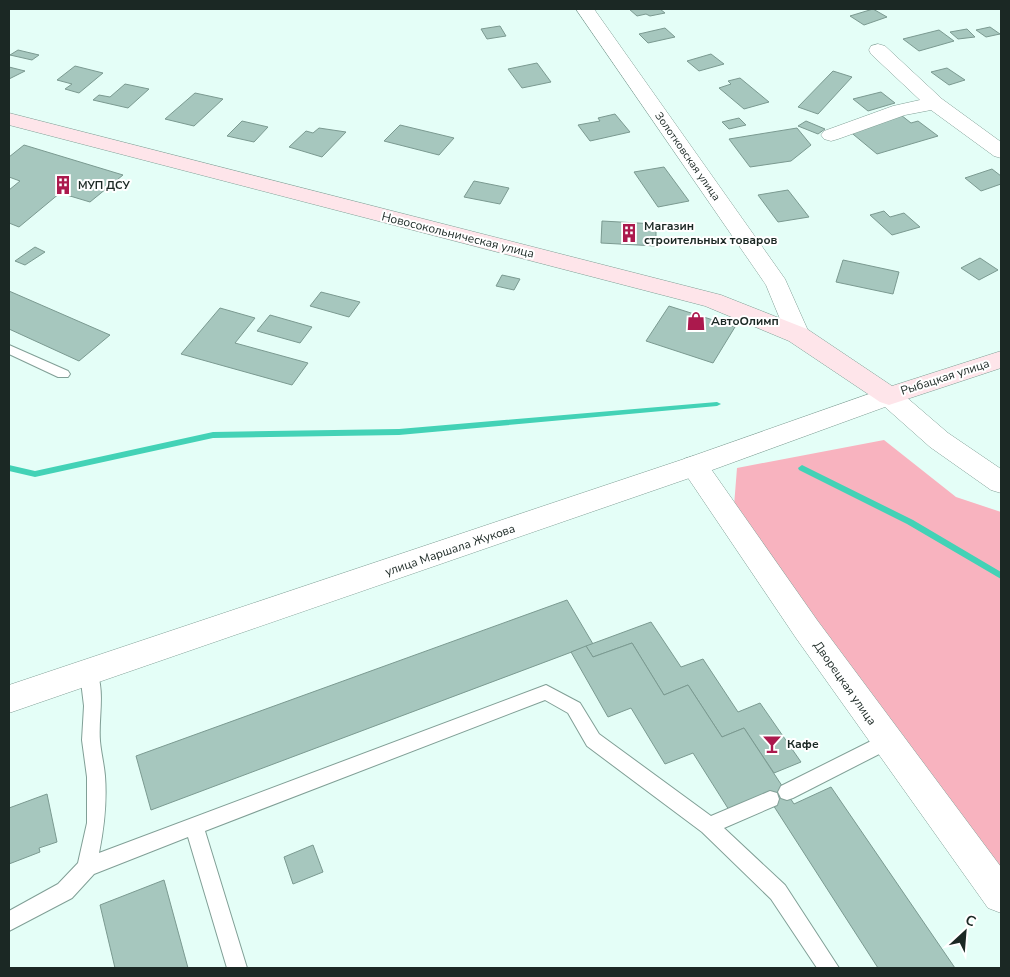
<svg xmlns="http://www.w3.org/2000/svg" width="1010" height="977" viewBox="0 0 1010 977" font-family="'Nunito Sans',sans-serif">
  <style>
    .green { fill: #f8b3bf }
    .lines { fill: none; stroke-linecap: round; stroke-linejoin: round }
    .stream { fill: #43d2b6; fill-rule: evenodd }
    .building { fill: #a6c7be; stroke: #7b9a91 }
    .service-casing { stroke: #809f96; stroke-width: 2 }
    .minor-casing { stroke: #809f96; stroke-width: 1 }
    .tertiary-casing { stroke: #809f96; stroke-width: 1 }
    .secondary-casing { stroke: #809f96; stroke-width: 1 }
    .service { fill: #fff; fill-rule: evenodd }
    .minor { fill: #fff; fill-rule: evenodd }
    .tertiary { fill: #fff; fill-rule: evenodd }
    .secondary { fill: #fee5ea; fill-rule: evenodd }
    .labels { text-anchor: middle; stroke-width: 4; stroke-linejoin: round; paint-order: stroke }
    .far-street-label { font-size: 11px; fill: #1b2824; stroke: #fff }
    .far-poi-label { font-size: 11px; font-weight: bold; fill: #1b2824; stroke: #fff; text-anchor: start }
    .poi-label { font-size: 12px; font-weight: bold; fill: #1b2824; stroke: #fff; text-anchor: start }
    .street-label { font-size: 12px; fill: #1b2824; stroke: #fff }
  </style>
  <rect width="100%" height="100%" fill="#e4fef7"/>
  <polygon class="green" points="884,440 956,497 1001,512 1001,868 994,871 734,506 737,468"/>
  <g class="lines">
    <g class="stream">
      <polygon points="717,402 721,404 717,406 399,435 213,438 35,477 9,471 9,465 35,471 213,432 399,429"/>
      <polygon points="802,465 913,520 1001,572 1001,579 907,524 799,470 798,468"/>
    </g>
  </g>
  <g class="building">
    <polygon points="629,9 660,9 665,13 650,16 646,14 637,16"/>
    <polygon points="873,9 887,17 864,25 850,16"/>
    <polygon points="500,26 506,36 487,39 481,29"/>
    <polygon points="990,27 1000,34 986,37 976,30"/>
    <polygon points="665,28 675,37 648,43 639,34"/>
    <polygon points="967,29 975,37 958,39 950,32"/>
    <polygon points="939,30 954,41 919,51 903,39"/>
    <polygon points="18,50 39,55 32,60 10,55"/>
    <polygon points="711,54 724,64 699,71 687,61"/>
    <polygon points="537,63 551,82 522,88 508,69"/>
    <polygon points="75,66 103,73 79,93 65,89 72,84 57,80"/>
    <polygon points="9,67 25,71 9,79"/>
    <polygon points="947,68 965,80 949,85 931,72"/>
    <polygon points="833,71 852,77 818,114 798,107"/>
    <polygon points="740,78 769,102 744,109 719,88 731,84 728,81"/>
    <polygon points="125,84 149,89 128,108 93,100 99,95 110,97"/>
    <polygon points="881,92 895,103 868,111 853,99"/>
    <polygon points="195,93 223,99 194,126 165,119"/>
    <polygon points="615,114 630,132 590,141 578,125 600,121 598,118"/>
    <polygon points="901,115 911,123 918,121 938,136 877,154 848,130"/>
    <polygon points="739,118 746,125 729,129 722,122"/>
    <polygon points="242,121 268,127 254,142 227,136"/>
    <polygon points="806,121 825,129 818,134 798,126"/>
    <polygon points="400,125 454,138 439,155 384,141"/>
    <polygon points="319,128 346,132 322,157 289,147 306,131 313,133"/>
    <polygon points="797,128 811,145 791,161 750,167 729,139"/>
    <polygon points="24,145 123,175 90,202 60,193 19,227 9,223 9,190 20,181 9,177 9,157"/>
    <polygon points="664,167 689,201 658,207 634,172"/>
    <polygon points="992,169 1001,176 1001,184 981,191 965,178"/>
    <polygon points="474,181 509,188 500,204 464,197"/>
    <polygon points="788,190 809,217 778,222 758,195"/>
    <polygon points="884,211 890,217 904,213 920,227 892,235 870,215"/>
    <polygon points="602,221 656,224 656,246 601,243"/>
    <polygon points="35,247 45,252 25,265 15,261"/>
    <polygon points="980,258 998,270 979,280 961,268"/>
    <polygon points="843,260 899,272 893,294 836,282"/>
    <polygon points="502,275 520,279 514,290 496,286"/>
    <polygon points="9,291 110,335 79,361 9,329"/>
    <polygon points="321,292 360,302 349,317 310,306"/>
    <polygon points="669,306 735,327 713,363 646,341"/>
    <polygon points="220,308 255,318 235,343 308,363 292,385 181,354"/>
    <polygon points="270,315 312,327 300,343 257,331"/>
    <polygon points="567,600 593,644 151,810 136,756"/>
    <polygon points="651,622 681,667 703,659 738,712 760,703 801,762 774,773 744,728 722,737 688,685 664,695 632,643 593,657 586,646"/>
    <polygon points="632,643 664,695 688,685 722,737 744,728 794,804 831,787 955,968 878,968 766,794 729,810 693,753 665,764 631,708 608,717 571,652 586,646 593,657"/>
    <polygon points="47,794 57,842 39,848 40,852 9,864 9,808"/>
    <polygon points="313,845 323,872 293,884 284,857"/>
    <polygon points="164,880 188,968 115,968 100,905"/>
  </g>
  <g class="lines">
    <g class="service-casing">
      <g id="service">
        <polygon points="9,345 68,371 70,374 68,377 58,377 9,354"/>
        <path d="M 89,666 L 95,668 C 106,690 98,717 100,741 C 101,753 104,764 105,776 C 107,802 104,828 99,853 L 546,685 L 580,703 L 599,734 L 711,816 L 770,791 L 777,793 L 779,799 L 777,805 L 724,828 L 785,885 L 839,968 L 817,968 L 771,899 L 702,832 L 587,746 L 568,713 L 545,700 L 205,831 L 247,968 L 227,968 L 188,837 L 94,874 L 72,898 L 9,931 L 9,911 L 58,884 L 78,863 L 87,823 L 87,777 L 82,740 L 84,706 L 80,673 L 83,668 Z"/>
        <polygon points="887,733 893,735 896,741 893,747 793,798 787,800 781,798 778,792 781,786"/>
      </g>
    </g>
    <g class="minor-casing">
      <g id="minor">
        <polygon points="576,9 594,9 785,279 810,335 807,341 798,343 789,341 766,285"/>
        <polygon points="878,44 885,46 942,99 1001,142 1001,158 994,156 931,110 905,115 838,139 831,141 824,139 821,135 824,131 893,106 920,100 871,54 869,50 871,46"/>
        <polygon points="694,456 704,459 817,620 1001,867 1001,913 988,908 796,638 680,466 684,459"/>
      </g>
    </g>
    <g class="tertiary-casing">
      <polygon id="tertiary" points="889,387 898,390 948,433 1001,469 1001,493 991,490 930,447 885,407 704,473 9,713 9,685 684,459"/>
    </g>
    <g class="secondary-casing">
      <polygon id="secondary" points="9,113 721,295 807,329 892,386 1001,351 1001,368 889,405 880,402 789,341 705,306 9,125"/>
    </g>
    <use href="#service" class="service"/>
    <use href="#minor" class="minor"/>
    <use href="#tertiary" class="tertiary"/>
    <use href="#secondary" class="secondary"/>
  </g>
  <defs>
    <g id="building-bare" transform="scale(1.5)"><path d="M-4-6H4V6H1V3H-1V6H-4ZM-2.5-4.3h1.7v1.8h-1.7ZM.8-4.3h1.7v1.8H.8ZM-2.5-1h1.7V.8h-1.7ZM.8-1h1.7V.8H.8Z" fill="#ab194d" stroke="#fff" stroke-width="2.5" paint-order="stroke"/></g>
    <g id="shop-bare" transform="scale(1.5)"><path d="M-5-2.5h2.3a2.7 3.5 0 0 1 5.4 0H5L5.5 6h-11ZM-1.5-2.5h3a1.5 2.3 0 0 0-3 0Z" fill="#ab194d" stroke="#fff" stroke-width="2.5" paint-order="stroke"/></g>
    <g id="bar-bare" transform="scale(1.5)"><path d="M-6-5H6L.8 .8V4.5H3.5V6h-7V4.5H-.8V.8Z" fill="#ab194d" stroke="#fff" stroke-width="2.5" paint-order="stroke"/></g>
  </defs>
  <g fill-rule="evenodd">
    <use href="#building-bare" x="63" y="185"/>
    <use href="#building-bare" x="629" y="233"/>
    <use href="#shop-bare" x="696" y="321"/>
    <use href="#bar-bare" x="772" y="744"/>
  </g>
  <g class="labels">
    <g class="far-street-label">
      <text transform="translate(688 156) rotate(55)" y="4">Золотковская улица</text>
    </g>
    <g class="far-poi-label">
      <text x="78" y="189">МУП ДСУ</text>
    </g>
    <g class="poi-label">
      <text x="644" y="230">Магазин<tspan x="644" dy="14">строительных товаров</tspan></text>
      <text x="711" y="325">АвтоОлимп</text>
      <text x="787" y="748">Кафе</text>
    </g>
    <g class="street-label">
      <text transform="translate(458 235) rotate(14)" y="4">Новосокольническая улица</text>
      <text transform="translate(945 377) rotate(-18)" y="4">Рыбацкая улица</text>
      <text transform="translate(450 550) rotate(-19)" y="4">улица Маршала Жукова</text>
      <text transform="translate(845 683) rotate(55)" y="4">Дворецкая улица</text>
    </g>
  </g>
  <rect width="1010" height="977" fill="none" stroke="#1b2824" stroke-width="20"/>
  <g transform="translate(965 932) rotate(26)" stroke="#ffffff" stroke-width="4" paint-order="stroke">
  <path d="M0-4L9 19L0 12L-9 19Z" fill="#1b2824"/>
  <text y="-8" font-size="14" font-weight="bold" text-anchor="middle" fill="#1b2824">С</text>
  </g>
</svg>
